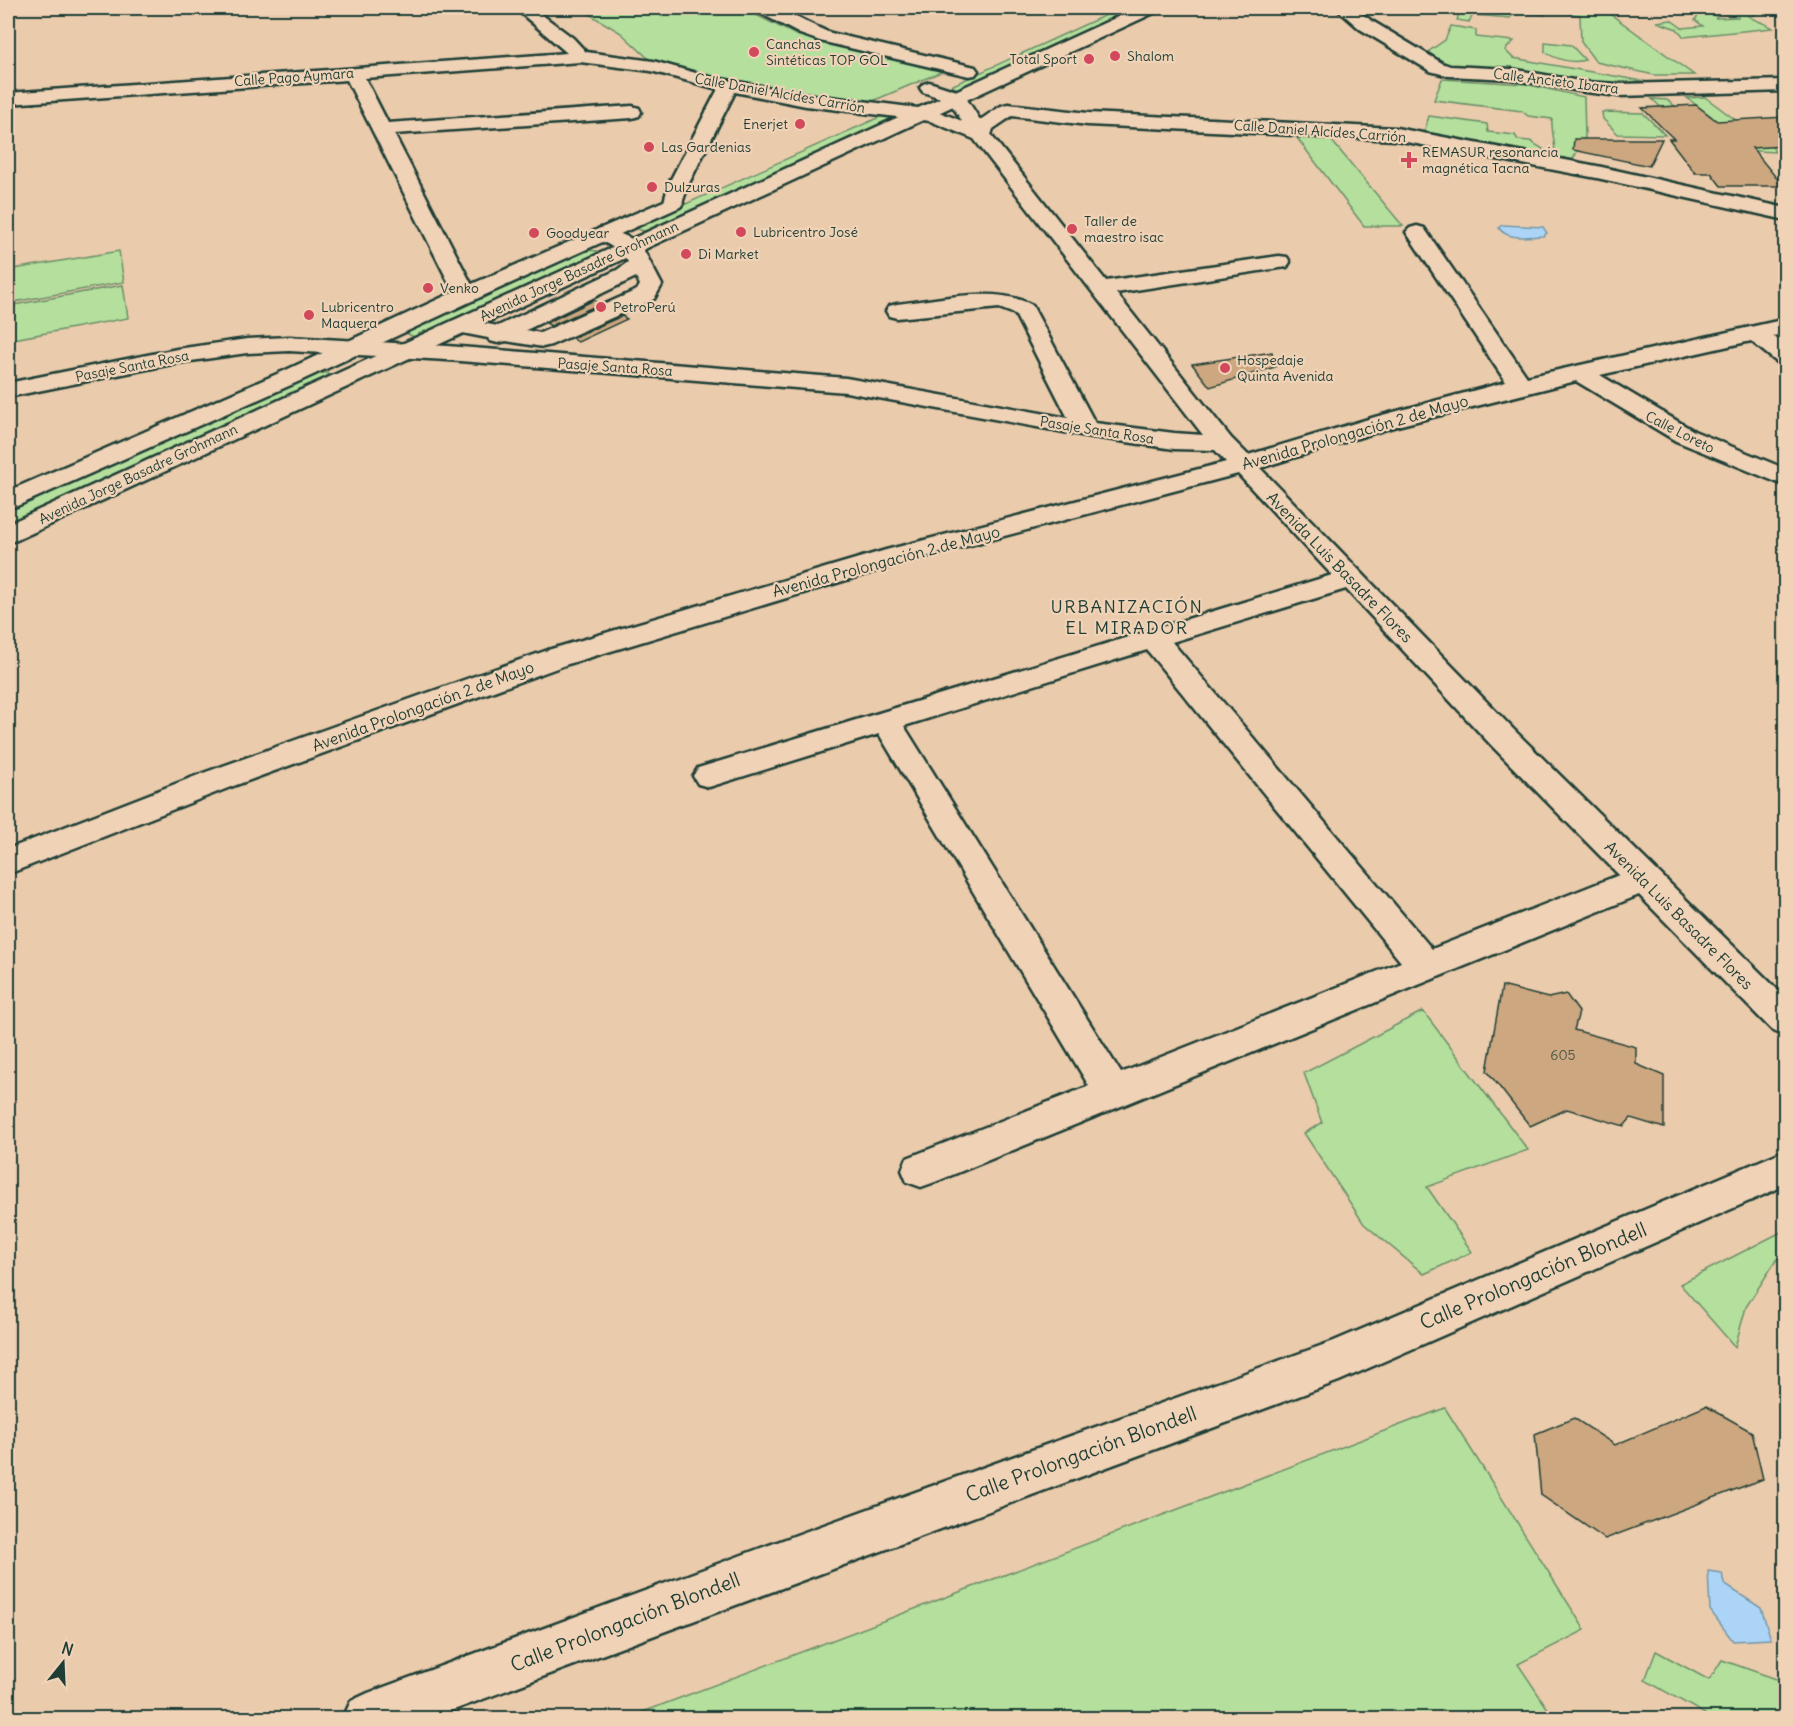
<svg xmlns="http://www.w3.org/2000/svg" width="1793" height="1726" viewBox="0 0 1793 1726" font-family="Delius,sans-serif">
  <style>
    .green { fill: #b4df9c; stroke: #6a8e68; stroke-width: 1.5 }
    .water { fill: #acd4f6; stroke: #7498a8; stroke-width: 1.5 }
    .building { fill: #cca780; stroke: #1f3d34; stroke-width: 1.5 }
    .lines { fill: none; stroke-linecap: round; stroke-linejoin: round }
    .minor-casing { stroke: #1f3d34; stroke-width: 5 }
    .highway-casing { stroke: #1f3d34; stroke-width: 5 }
    .minor { fill: #f0d3b7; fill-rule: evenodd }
    .highway { fill: #f0d3b7; fill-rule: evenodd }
    .poi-dot { fill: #d1495b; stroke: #f0d3b7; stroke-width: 2 }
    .labels { text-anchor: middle; stroke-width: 4.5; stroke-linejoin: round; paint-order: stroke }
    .far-poi-label { font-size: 14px; fill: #1f3d34; stroke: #f0d3b7; text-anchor: start }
    .far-street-label { font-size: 14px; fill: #1f3d34; stroke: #f0d3b7 }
    .number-label { font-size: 14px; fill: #4a5847 }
    .street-label { font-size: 16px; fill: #1f3d34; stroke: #f0d3b7 }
    .neighbourhood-label { font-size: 18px; letter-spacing: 1.5px; fill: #1f3d34; stroke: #f0d3b7 }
    .near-street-label { font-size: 20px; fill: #1f3d34; stroke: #f0d3b7 }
  </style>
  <rect width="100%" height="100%" fill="#eacbac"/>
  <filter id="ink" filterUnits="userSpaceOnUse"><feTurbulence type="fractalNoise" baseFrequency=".0167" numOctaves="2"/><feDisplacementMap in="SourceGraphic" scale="12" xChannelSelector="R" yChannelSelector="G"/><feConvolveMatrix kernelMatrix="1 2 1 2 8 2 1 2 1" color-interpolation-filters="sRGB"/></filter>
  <g filter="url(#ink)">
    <g class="green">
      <polygon points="579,8 742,8 796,35 939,68 941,72 868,103 741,86 676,70 650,60 621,33"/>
      <polygon points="1121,8 1141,8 964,87 958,89 951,86"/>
      <polygon points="1461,8 1602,8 1694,75 1654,75 1596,62 1581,42 1580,15 1548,11 1545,15 1515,12 1510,18 1473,15 1469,22 1457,20"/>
      <path d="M 1730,8 L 1768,8 L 1771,9 L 1752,11 L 1755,15 L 1748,16 C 1757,22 1764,22 1773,28 L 1684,37 L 1677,29 L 1657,22 L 1671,20 L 1682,28 L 1703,26 L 1695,20 L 1698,15 L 1712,14 L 1718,18 L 1715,18 L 1739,17 L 1730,17 L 1724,13 L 1733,12 L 1734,11 Z"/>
      <polygon points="1451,26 1476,30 1476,37 1514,41 1505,50 1513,58 1648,82 1641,84 1598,87 1451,68 1425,54 1445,40"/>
      <path d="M 1545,42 L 1571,45 L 1585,60 C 1572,64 1555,59 1545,52 Z"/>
      <path d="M 1442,79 L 1525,84 L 1584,97 L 1585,137 L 1572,161 L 1555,158 C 1556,144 1551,132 1552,119 L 1528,116 L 1522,111 L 1434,100 Z"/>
      <polygon points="1705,97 1773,148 1775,152 1720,149 1693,137 1652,99 1667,100 1692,119 1711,116 1687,98"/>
      <polygon points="1602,112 1643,113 1665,135 1618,134 1603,119"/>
      <polygon points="882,116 890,117 891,121 654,230 643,231 638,229 639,225"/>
      <polygon points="1429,116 1487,124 1488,132 1515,135 1518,140 1530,141 1543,149 1540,155 1424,132"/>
      <polygon points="1297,138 1331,140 1403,226 1364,226"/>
      <polygon points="586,250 597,251 597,256 427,334 414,337 408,334 409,330"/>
      <polygon points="119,251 124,282 8,303 8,270"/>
      <polygon points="123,285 128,318 8,340 8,306"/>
      <polygon points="312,373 328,373 327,379 8,523 8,509"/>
      <polygon points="1423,1011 1528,1150 1427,1187 1472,1252 1424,1274 1364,1224 1304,1133 1322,1123 1304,1073"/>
      <polygon points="1785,1230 1785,1256 1777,1259 1746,1307 1735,1347 1680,1284"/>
      <polygon points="1445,1408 1585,1630 1518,1664 1554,1718 627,1718"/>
      <polygon points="1656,1651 1709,1680 1722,1660 1785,1682 1785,1718 1708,1718 1705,1714 1645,1680"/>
    </g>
    <g class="water">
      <path d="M 1502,225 L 1543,227 L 1547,233 L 1543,236 C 1530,236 1507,241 1499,228 Z"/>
      <polygon points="1708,1571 1722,1573 1724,1584 1761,1608 1771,1639 1733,1641 1710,1610"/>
    </g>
    <g class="building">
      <polygon points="1696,105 1717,121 1785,117 1785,146 1752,148 1783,186 1721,186 1711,173 1695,173 1669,139 1674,139 1642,108"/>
      <polygon points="1574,139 1662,139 1649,166 1573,150"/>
      <polygon points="594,300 600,304 551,326 546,323"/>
      <polygon points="622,316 627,319 578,342 572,338"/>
      <polygon points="1272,352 1275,367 1210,387 1192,364"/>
      <polygon points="1502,986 1548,998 1566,994 1579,1012 1574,1030 1636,1047 1636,1064 1664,1076 1664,1128 1631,1118 1624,1126 1567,1109 1530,1126 1487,1071"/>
      <polygon points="1706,1406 1752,1432 1763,1479 1605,1539 1541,1495 1535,1434 1574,1418 1615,1445"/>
    </g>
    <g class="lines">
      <g class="minor-casing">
        <g id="minor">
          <path d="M 515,8 L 533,8 L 573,38 L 586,52 L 653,61 L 710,77 L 806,94 L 934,110 L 962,121 L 949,101 L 923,92 L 920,88 L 923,84 L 929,82 L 963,93 L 980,120 L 1001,106 L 1008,104 L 1088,113 L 1396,128 L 1597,166 L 1786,208 L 1786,220 L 1597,178 L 1396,140 L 1088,125 L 1012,116 L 993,129 L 991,135 L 1106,281 L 1279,256 L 1287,257 L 1290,262 L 1287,267 L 1279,268 L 1116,293 L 1231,438 L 1248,455 L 1375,417 L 1506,382 L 1406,232 L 1410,228 L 1417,226 L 1424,228 L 1527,377 L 1786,319 L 1786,333 L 1773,336 L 1786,346 L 1786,365 L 1778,363 L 1751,341 L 1600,375 L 1694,431 L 1786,469 L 1786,486 L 1676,441 L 1576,381 L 1393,427 L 1260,468 L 1514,730 L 1786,998 L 1786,1036 L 1773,1031 L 1639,895 L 935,1182 L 921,1187 L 907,1182 L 902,1170 L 907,1158 L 1089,1086 L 879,734 L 709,787 L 698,784 L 693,776 L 698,768 L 1332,575 L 1238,474 L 906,562 L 568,664 L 228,788 L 8,874 L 8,849 L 206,772 L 548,650 L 886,550 L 1226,462 L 1215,450 L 1174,449 L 1086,436 L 846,392 L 447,360 L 289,351 L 247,353 L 177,363 L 8,397 L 8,383 L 177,349 L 247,339 L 289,337 L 447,346 L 846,378 L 1068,418 L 1015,314 L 999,308 L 897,318 L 889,316 L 886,311 L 889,306 L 897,304 C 937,300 996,285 1032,305 L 1095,423 L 1174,433 L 1203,435 L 974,139 L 930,121 L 806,106 L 735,92 L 689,183 L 681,206 L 674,208 L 667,206 L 664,202 L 669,183 L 718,89 L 651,71 L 580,62 L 365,78 L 388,123 L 632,106 L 639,108 L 641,112 L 639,116 L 632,118 L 394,134 L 477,295 L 474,300 L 466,302 L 458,300 L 455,295 L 347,80 L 8,104 L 8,93 L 567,53 ZM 1346,589 L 1492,746 L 1619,875 L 1432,949 L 1172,642 ZM 1147,650 L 1401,962 L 1121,1073 L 904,726 Z"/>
          <path d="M 756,8 C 783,5 806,24 831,33 L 975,67 L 978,71 L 975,75 L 969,76 L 820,41 L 800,34 L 758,12 Z"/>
          <polygon points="1336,8 1354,8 1372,21 1442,63 1450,66 1511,69 1585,82 1619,84 1786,80 1786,91 1619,96 1585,92 1511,79 1449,76 1430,71 1360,29"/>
          <path d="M 605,227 L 639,242 L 642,247 L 662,285 L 654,299 L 551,345 L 543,347 L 506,341 L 498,343 L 490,341 L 488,338 L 452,331 L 449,326 L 452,321 L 460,319 L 498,326 L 617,270 L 628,262 C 619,245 604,247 594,233 L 598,229 ZM 636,277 L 640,285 L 637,290 L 540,333 L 526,330 Z"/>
          <polygon points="1786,1150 1786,1185 1339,1381 432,1718 343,1718 351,1701 368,1693 799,1534 1334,1341"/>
        </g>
      </g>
      <g class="highway-casing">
        <g id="highway">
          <polygon points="1137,8 1158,8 1156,12 17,540 8,542 8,524"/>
          <polygon points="673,197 680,199 683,203 680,207 474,300 300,381 17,506 8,508 8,491 284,371 458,290"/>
        </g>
      </g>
      <use href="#minor" class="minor"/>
      <use href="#highway" class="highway"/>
    </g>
  </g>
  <g class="poi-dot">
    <circle cx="754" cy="52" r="6"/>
    <circle cx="1115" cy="56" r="6"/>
    <circle cx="1089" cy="59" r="6"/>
    <circle cx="800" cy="124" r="6"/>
    <circle cx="649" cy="147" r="6"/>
    <path d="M1406 151h6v6h6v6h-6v6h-6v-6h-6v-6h6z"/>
    <circle cx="652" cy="187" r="6"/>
    <circle cx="1072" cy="229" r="6"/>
    <circle cx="741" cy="232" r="6"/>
    <circle cx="534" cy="233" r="6"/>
    <circle cx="686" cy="254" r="6"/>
    <circle cx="428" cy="288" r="6"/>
    <circle cx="601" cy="307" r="6"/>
    <circle cx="309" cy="315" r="6"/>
    <circle cx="1225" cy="368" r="6"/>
  </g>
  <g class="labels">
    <g class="far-poi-label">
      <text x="766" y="49">Canchas<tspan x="766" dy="16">Sintéticas TOP GOL</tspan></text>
      <text x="1127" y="61">Shalom</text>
      <text x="1077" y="64" text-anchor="end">Total Sport</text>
      <text x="788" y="129" text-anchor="end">Enerjet</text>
      <text x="661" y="152">Las Gardenias</text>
      <text x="1422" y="157">REMASUR resonancia<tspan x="1422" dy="16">magnética Tacna</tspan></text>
      <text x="664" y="192">Dulzuras</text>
      <text x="1084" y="226">Taller de<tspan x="1084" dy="16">maestro isac</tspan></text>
      <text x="753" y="237">Lubricentro José</text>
      <text x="546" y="238">Goodyear</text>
      <text x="698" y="259">Di Market</text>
      <text x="440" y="293">Venko</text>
      <text x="321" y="312">Lubricentro<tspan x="321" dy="16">Maquera</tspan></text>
      <text x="613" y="312">PetroPerú</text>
      <text x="1237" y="365">Hospedaje<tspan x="1237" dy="16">Quinta Avenida</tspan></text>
    </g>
    <g class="far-street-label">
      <text transform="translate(294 77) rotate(-4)" y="5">Calle Pago Aymara</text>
      <text transform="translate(1556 81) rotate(7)" y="5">Calle Ancieto Ibarra</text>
      <text transform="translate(780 93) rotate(10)" y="5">Calle Daniel Alcídes Carrión</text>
      <text transform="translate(1320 131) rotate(4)" y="5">Calle Daniel Alcídes Carrión</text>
      <text transform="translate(579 271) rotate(-25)" y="5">Avenida Jorge Basadre Grohmann</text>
      <text transform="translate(132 366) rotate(-11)" y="5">Pasaje Santa Rosa</text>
      <text transform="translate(615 367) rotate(4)" y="5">Pasaje Santa Rosa</text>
      <text transform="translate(1097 430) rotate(9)" y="5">Pasaje Santa Rosa</text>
      <text transform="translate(1680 432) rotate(27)" y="5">Calle Loreto</text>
      <text transform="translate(138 474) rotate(-25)" y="5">Avenida Jorge Basadre Grohmann</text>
    </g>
    <g class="number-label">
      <text x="1563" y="1060">605</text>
    </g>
    <g class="street-label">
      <text transform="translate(1355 432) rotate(-16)" y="6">Avenida Prolongación 2 de Mayo</text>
      <text transform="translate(886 561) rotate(-15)" y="6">Avenida Prolongación 2 de Mayo</text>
      <text transform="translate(1340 567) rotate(46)" y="6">Avenida Luis Basadre Flores</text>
      <text transform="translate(423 706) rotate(-20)" y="6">Avenida Prolongación 2 de Mayo</text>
      <text transform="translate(1679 915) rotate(45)" y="6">Avenida Luis Basadre Flores</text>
    </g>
    <g class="neighbourhood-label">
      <text x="1127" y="613">URBANIZACIÓN<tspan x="1127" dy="21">EL MIRADOR</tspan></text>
    </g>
    <g class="near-street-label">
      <text transform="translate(1533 1276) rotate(-23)" y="7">Calle Prolongación Blondell</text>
      <text transform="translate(1081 1454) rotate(-20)" y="7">Calle Prolongación Blondell</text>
      <text transform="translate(625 1622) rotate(-21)" y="7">Calle Prolongación Blondell</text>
    </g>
  </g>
  <rect width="1793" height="1726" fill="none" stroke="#f0d3b7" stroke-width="30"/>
  <rect x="15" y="15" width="1763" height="1696" fill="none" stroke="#1f3d34" stroke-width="2" filter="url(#ink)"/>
  <g transform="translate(63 1663) rotate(18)" stroke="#f0d3b7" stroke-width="4.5" paint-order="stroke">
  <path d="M0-4.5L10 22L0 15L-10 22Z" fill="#1f3d34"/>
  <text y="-9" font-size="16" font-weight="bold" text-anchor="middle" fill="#1f3d34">N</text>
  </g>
</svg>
